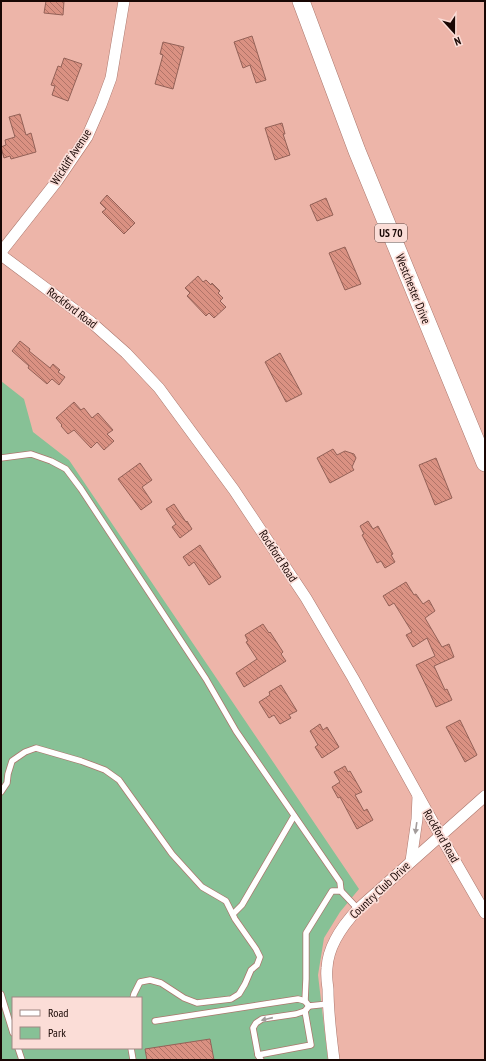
<svg xmlns="http://www.w3.org/2000/svg" width="486" height="1061" viewBox="0 0 486 1061" font-family="'PT Sans Narrow',sans-serif">
  <style>
    .green { fill: #87c196; fill-rule: evenodd }
    .building { fill: url(#building-back-hatch); stroke: #936157 }
    .lines { fill: none; stroke-linecap: round; stroke-linejoin: round }
    .service-casing { stroke: #ab776d; stroke-width: 7 }
    .minor-casing { stroke: #ab776d; stroke-width: 12 }
    .primary-casing { stroke: #ab776d; stroke-width: 18 }
    .service { stroke: #fff; stroke-width: 5.5 }
    .minor { stroke: #fff; stroke-width: 11 }
    .primary { stroke: #fff; stroke-width: 17 }
    .oneway { fill: #a39c9b }
    .labels { text-anchor: middle; stroke-width: 3.5; stroke-linejoin: round; paint-order: stroke }
    .shield { fill: #fbddd7; stroke: #5c4743; stroke-width: 1 }
    .shield-label { font-size: 11px; font-weight: bold; fill: #180704 }
    .street-label { font-size: 12px; fill: #180704; stroke: #fbddd7 }
  </style>
  <defs>
    <pattern id="building-back-hatch" width="6" height="6" patternUnits="userSpaceOnUse"><rect width="6" height="6" fill="#da9182"/><path d="M-1 5l2 2M0 0l6 6M5-1l2 2" fill="none" stroke="#b07468"/></pattern>
  </defs>
  <rect width="100%" height="100%" fill="#edb5a9"/>
  <path class="green" d="M 1,381 L 24,399 L 33,432 L 69,460 L 359,889 L 340,912 L 324,938 L 318,975 L 328,1060 L 1,1060 ZM 13,998 L 141,998 L 141,1048 L 13,1048 Z"/>
  <g class="building">
    <polygon points="46,1 64,1 63,15 44,13"/>
    <polygon points="252,36 266,80 256,83 250,65 243,68 234,42"/>
    <polygon points="163,42 184,47 173,89 155,84 163,55 160,54"/>
    <polygon points="64,58 82,64 68,101 52,95 55,86 51,85 58,66 61,67"/>
    <polygon points="20,114 26,135 31,133 36,152 11,159 10,156 4,158 1,147 6,145 5,140 15,137 9,117"/>
    <polygon points="282,123 285,134 283,134 290,155 275,160 265,128"/>
    <polygon points="107,195 135,223 124,234 102,212 106,209 100,203"/>
    <polygon points="326,198 333,215 317,221 310,205"/>
    <polygon points="345,247 361,284 345,290 329,253"/>
    <polygon points="198,276 203,282 206,280 211,285 212,283 220,291 218,293 223,298 220,301 226,307 214,318 209,313 206,316 187,296 190,293 185,288"/>
    <polygon points="20,341 30,349 29,351 50,368 53,364 60,370 58,372 65,377 59,385 52,379 47,384 28,368 29,366 12,351"/>
    <polygon points="280,353 302,394 286,402 265,362"/>
    <polygon points="74,402 81,410 84,408 92,418 98,413 113,430 107,434 114,441 104,450 97,442 91,448 74,430 68,434 61,426 62,425 56,418"/>
    <polygon points="333,449 337,455 345,451 354,454 356,458 352,467 354,470 330,483 317,458"/>
    <polygon points="436,458 452,498 435,505 419,465"/>
    <polygon points="140,463 152,480 142,487 152,502 141,510 118,479"/>
    <polygon points="174,504 186,522 187,521 192,529 180,538 172,527 176,524 166,509"/>
    <polygon points="368,521 373,529 378,526 393,554 391,555 395,562 385,568 381,561 377,563 362,535 364,534 360,526"/>
    <polygon points="200,545 221,577 209,585 194,562 189,566 183,557"/>
    <polygon points="406,582 414,595 416,594 423,604 429,600 435,611 425,618 442,647 449,644 454,657 434,666 445,690 447,689 452,700 436,707 431,696 416,665 435,656 427,638 413,647 406,635 412,632 394,603 389,606 383,596"/>
    <polygon points="263,624 269,633 270,632 283,652 281,654 286,661 244,687 236,673 257,659 246,642 248,641 245,635"/>
    <polygon points="281,685 297,711 289,715 291,718 280,724 274,715 269,718 259,702 270,695 269,692"/>
    <polygon points="460,720 477,755 465,762 446,727"/>
    <polygon points="320,724 323,730 327,727 339,747 322,758 315,747 318,745 310,731"/>
    <polygon points="345,766 348,772 350,771 362,792 355,795 364,811 367,809 373,820 357,829 340,797 338,798 332,787 340,782 334,772"/>
    <polygon points="210,1039 214,1060 147,1060 145,1049"/>
  </g>
  <g class="lines">
    <g class="service-casing">
      <g id="service">
        <polyline points="1,458 31,454 51,461 66,469 81,489 206,679 236,731 340,882 341,891"/>
        <polyline points="1,792 7,783 8,774 12,761 25,752 36,748 81,761 105,770 119,780 172,854 202,887 226,901 235,919 256,949 260,957 257,965 251,970 245,984 239,994 231,999 197,1003 184,998 161,983 150,980 140,982 134,994 133,998"/>
        <polyline points="233,914 242,905 294,816"/>
        <polyline points="1,994 13,1033"/>
        <polyline points="328,1004 309,1006 305,1001 306,979 306,933 332,891 341,891 358,909"/>
        <polyline points="155,1021 298,999 305,1001"/>
        <polyline points="18,1048 22,1060"/>
        <polyline points="131,1048 133,1060"/>
        <polyline points="258,1055 311,1045 305,1011"/>
        <polyline points="261,1060 258,1055 253,1028 256,1023 262,1019 296,1014 305,1011 309,1006"/>
      </g>
    </g>
    <g class="minor-casing">
      <g id="minor">
        <polyline points="1,252 57,181 87,137 101,105 111,78 124,1"/>
        <polyline points="1,255 91,322 126,353 159,388 234,490 306,598 353,678 440,835 485,913"/>
        <polyline points="411,861 417,819 418,796"/>
        <path d="M 334,1060 C 331,1036 328,1013 328,989 C 327,982 326,975 327,968 C 328,946 343,925 358,909 L 485,796"/>
      </g>
    </g>
    <g class="primary-casing">
      <polyline id="primary" points="301,1 357,151 485,463"/>
    </g>
    <use href="#service" class="service"/>
    <use href="#minor" class="minor"/>
    <use href="#primary" class="primary"/>
  </g>
  <defs><path id="oneway-solid" d="M-6-.8H1V-3.2L6.5 0L1 3.2V.8H-6Z"/></defs>
  <g class="oneway">
    <use href="#oneway-solid" transform="translate(416 828) rotate(98)"/>
    <use href="#oneway-solid" transform="translate(267 1019) rotate(167)"/>
  </g>
  <g class="labels">
    <rect class="shield" x="375" y="224" width="32" height="18" rx="3"/>
    <g class="shield-label">
      <text x="391" y="237">US 70</text>
    </g>
    <g class="street-label">
      <text transform="translate(71 157) rotate(-57)" y="4">Wickliff Avenue</text>
      <text transform="translate(413 289) rotate(68)" y="4">Westchester Drive</text>
      <text transform="translate(72 308) rotate(37)" y="4">Rockford Road</text>
      <text transform="translate(278 556) rotate(57)" y="4">Rockford Road</text>
      <text transform="translate(441 836) rotate(60)" y="4">Rockford Road</text>
      <text transform="translate(380 890) rotate(-43)" y="4">Country Club Drive</text>
    </g>
  </g>
  <rect width="486" height="1061" fill="none" stroke="#180704" stroke-width="4"/>
  <rect x="12" y="997" width="130" height="52" fill="#fbddd7" stroke="#a08783"/>
  <rect x="20" y="1010" width="20" height="6" fill="#ffffff" stroke="#a08783"/>
  <text x="48" y="1017" font-size="12" fill="#180704">Road</text>
  <rect x="20" y="1027" width="20" height="12" fill="#87c196" stroke="#a08783"/>
  <text x="48" y="1037" font-size="12" fill="#180704">Park</text>
  <g transform="translate(454 32) rotate(159)" stroke="#fbddd7" stroke-width="3" paint-order="stroke">
  <path d="M0-3L7 15L0 10L-7 15Z" fill="#180704"/>
  <text y="-6" font-size="11" font-weight="bold" text-anchor="middle" fill="#180704">N</text>
  </g>
</svg>
